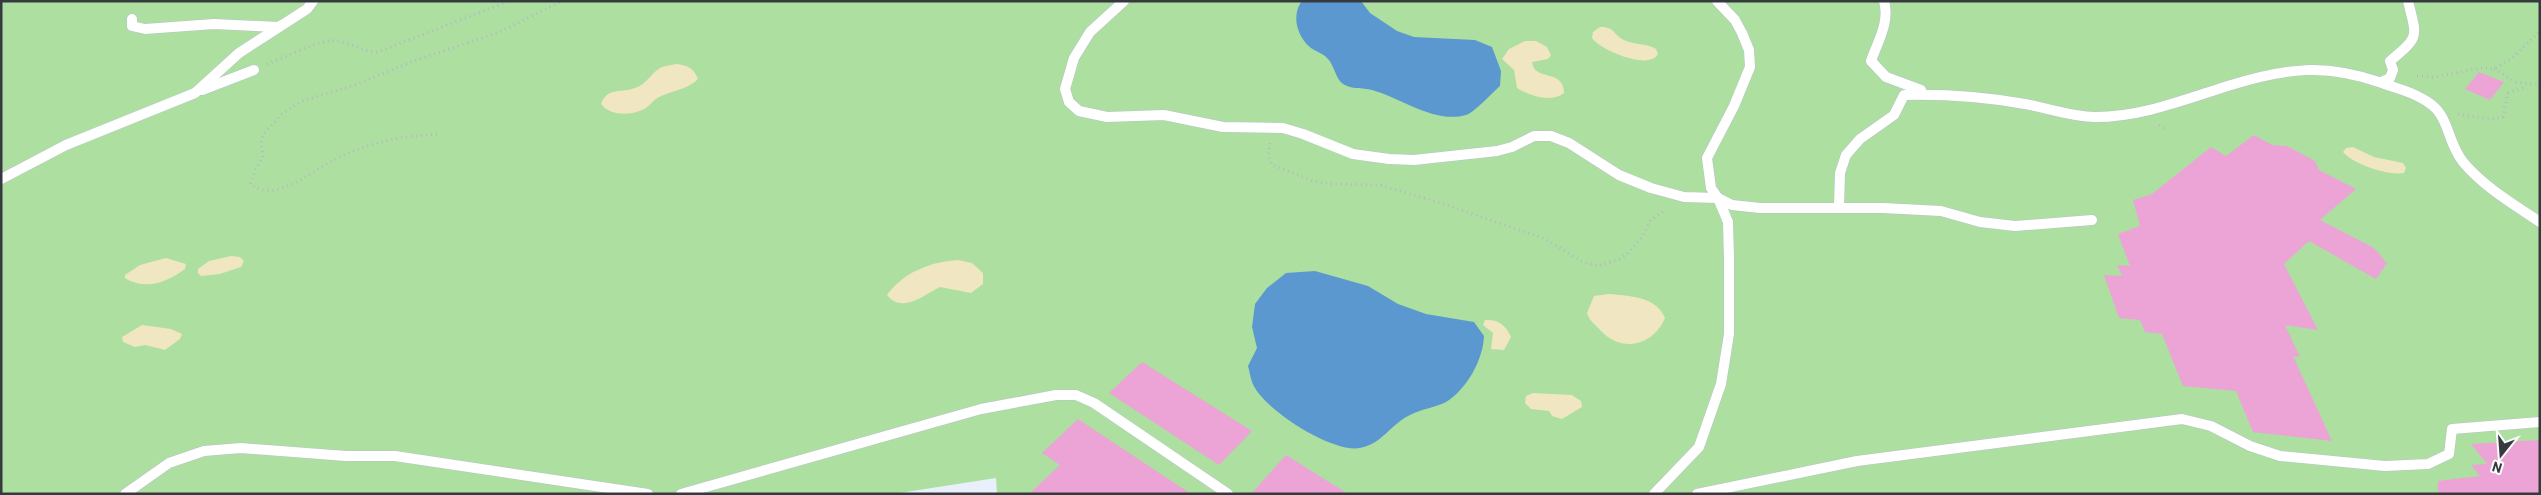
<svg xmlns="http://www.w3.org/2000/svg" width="2541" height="495" viewBox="0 0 2541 495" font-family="Barlow,sans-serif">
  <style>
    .green { fill: #addfa1 }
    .sand { fill: #f0e6c1 }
    .water { fill: #5b98cf }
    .building { fill: #eba4d5 }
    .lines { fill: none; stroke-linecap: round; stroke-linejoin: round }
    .lane-casing { stroke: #bbc2cb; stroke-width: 11 }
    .path { stroke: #b4b9c2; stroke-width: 3; stroke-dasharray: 1 4; stroke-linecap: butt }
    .lane { stroke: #fff; stroke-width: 10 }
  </style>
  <rect width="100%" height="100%" fill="#eaf0fb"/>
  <polygon class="green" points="1,1 2540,1 2540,494 997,494 996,478 893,494 1,494"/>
  <g class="sand">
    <path d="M 1600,27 C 1616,27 1613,35 1624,40 C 1634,45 1646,43 1656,49 L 1658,54 C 1649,71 1600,50 1592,38 L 1593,32 Z"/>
    <path d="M 1525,41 L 1536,41 L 1547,47 L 1551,55 L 1548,59 L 1532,62 C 1534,82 1564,68 1564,93 C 1552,103 1530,96 1517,88 L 1514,70 L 1502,59 L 1509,49 Z"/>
    <path d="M 676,64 C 687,65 694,68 698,79 C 687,90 673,90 659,97 C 653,100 650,106 644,109 C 631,116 610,116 601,104 C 607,87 622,93 635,88 C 647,84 650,74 660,68 C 664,66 671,65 676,64 Z"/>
    <path d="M 2353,147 L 2374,157 L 2403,163 L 2406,168 L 2404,173 C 2388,176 2353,164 2343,152 L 2346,148 Z"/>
    <polygon points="231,256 240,257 244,261 241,267 220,274 201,276 198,273 198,269 209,261"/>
    <path d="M 166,258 L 186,264 L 185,269 C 168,282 145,291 125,278 L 125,275 L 140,265 Z"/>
    <path d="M 958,260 L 972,263 L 983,273 L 983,284 L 971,293 L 940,287 C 924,295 902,314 887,295 C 904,272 930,262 958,260 Z"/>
    <path d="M 1609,294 C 1629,296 1656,296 1665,318 C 1653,346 1622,353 1601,331 C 1595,324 1590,322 1587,313 L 1594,296 Z"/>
    <path d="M 1485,320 C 1498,319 1506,325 1511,337 L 1504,350 L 1491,349 L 1493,333 L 1483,325 Z"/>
    <polygon points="142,325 171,329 182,334 180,339 165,350 145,345 135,347 123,342 122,337"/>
    <polygon points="1533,393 1572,395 1581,401 1582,407 1562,419 1552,416 1549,411 1531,409 1525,403 1526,396"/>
  </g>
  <g class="water">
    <path d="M 1302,1 L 1361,1 L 1370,13 L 1397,31 L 1414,37 L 1475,40 L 1492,47 L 1501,71 L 1500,86 C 1493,92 1474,113 1466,115 C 1435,124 1401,98 1372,90 C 1362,87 1352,90 1343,84 C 1335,78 1334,64 1327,58 C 1323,53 1316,52 1311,48 C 1297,37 1291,15 1302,1 Z"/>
    <path d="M 1315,271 L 1368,286 L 1398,304 L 1426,314 L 1474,322 L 1484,336 C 1483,360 1467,389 1446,402 C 1437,407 1421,409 1410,415 C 1391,424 1382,444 1360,448 C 1332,453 1269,412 1255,388 C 1251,382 1250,373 1248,366 L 1257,348 L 1252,327 L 1255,304 L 1267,288 L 1286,273 Z"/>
  </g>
  <g class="building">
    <polygon points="2479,72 2504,82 2490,100 2465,89"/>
    <polygon points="2254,135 2272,145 2287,146 2315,161 2319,170 2356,189 2320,220 2374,248 2387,263 2376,279 2309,241 2284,264 2318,330 2285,325 2300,357 2293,356 2332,441 2253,432 2236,391 2183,386 2162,334 2145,332 2140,320 2119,318 2104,275 2122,276 2117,265 2130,266 2118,234 2140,226 2133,200 2152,194 2211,147 2226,156"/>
    <polygon points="1142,362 1252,431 1219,465 1109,393"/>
    <polygon points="1078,419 1191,494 1029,494 1060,465 1042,453"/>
    <polygon points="2540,440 2540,494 2438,494 2438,481 2480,476 2471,465 2487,464 2471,444"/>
    <polygon points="1286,455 1348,494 1251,494"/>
  </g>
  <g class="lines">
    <g class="lane-casing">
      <g id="lane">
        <polyline points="1124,1 1090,32 1074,58 1065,89 1069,102 1079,111 1107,117 1164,115 1223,127 1283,128 1303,134 1353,154 1389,159 1414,160 1497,151 1512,147 1534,136 1551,136 1569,143 1619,175 1651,188 1684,197 1718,198 1728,222 1729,259 1729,334 1721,384 1699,447 1654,494"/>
        <polyline points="1717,1 1735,20 1742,33 1749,50 1750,67 1734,106 1707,158 1711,188 1718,198 1732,205 1760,208 1883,208 1941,211 1980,222 2015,226 2092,220"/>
        <path d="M 1884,1 C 1890,22 1878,41 1871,61 L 1886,77 L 1921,90"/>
        <polyline points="132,19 132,26 145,29 214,24 278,27 282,25"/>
        <path d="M 2381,82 L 2390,78 L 2393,70 L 2390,61 C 2420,36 2417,38 2408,1"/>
        <polyline points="202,90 254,70"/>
        <polyline points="1,179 66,145 195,93 239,53 307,9 313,1"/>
        <path d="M 1839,207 L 1840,173 L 1846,155 L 1860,139 L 1894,115 L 1904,95 C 1945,94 1985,97 2025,104 C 2047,108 2072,117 2095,117 C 2142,117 2186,99 2231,85 C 2287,68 2325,63 2382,83 C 2395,88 2409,91 2421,98 C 2452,113 2444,138 2463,162 C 2484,187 2513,204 2540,222"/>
        <polyline points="125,494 169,463 204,451 241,448 346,456 395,456 648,494"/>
        <polyline points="681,494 981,409 1056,395 1076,395 1094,403 1228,494"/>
        <polyline points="1697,494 1857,461 2182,419 2211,426 2250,446 2280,456 2385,466 2428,464 2449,454 2452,429 2540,422"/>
      </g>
    </g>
    <g class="path">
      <path d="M 267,64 C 283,58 314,43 329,41 C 347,39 361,52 378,52 L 509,1"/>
      <polyline points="2494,69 2516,82 2540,85"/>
      <polyline points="2417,76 2434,77 2481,68 2494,69 2511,59 2540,31"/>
      <polyline points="2458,114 2491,119 2503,117 2508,93 2525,87"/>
      <polyline points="2159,125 2166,129"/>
      <path d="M 437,134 C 400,136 363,144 330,162 C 313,171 298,184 279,189 C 268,192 259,190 250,184 L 255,170 L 263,158 L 261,143 L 264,133 L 282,114 L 302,101 L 352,86 L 414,61 L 502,31 L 562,1"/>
      <polyline points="1270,143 1268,155 1272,165 1313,181 1330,184 1379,185 1438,202 1543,238 1585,263 1598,266 1620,259 1629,252 1643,236 1650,221 1665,210"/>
    </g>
    <use href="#lane" class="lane"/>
  </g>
  <rect width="2541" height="495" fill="none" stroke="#36393d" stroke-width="5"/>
  <g transform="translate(2501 455) rotate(197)" stroke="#fdfdfd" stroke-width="4" paint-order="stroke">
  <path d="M0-4L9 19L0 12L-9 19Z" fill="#36393d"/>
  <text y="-8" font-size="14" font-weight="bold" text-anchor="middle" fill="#36393d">N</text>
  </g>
</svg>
